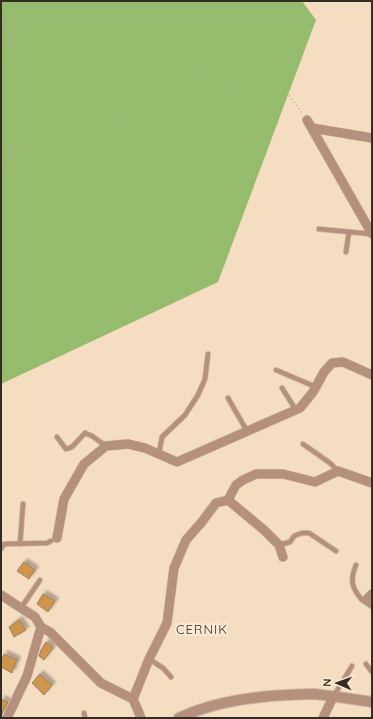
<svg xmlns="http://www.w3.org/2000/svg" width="373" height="719" viewBox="0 0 373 719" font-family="Quicksand,sans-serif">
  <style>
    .forest { fill: #95bc6c }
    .building { fill: #cf964b; stroke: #958067; filter: url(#shadow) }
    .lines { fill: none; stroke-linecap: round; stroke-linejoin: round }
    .service-casing { stroke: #cebaa2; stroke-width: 6 }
    .minor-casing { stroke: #cebaa2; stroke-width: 10 }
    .tertiary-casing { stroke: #cebaa2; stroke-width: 12 }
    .path { stroke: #b4a28c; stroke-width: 1.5; stroke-dasharray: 1 3; stroke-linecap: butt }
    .service { stroke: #b4907d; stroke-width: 4.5 }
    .minor { stroke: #b4907d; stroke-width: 9 }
    .tertiary { stroke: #b4907d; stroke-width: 10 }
    .labels { text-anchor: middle; stroke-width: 4; stroke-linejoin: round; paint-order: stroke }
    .quarter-label { font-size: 13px; letter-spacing: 1px; fill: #342c21; stroke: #feebd6 }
  </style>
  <defs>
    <filter id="shadow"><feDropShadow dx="3.5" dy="-3.5" stdDeviation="1" flood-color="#0004"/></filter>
  </defs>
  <rect width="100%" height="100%" fill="#f5ddc2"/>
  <polygon class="forest" points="1,1 302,1 316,20 218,282 1,384"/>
  <g class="building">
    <polygon points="24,562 35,570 29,579 17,571"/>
    <polygon points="43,594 55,601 48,612 37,604"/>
    <polygon points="19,620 26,630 14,637 9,627"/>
    <polygon points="46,642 53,648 44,660 39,656 41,650"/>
    <polygon points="4,654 17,660 12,673 1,667 1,663"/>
    <polygon points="40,674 52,685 44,695 32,683"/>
    <polygon points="1,699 8,702 1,716"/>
  </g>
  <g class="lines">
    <g class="service-casing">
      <g id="service">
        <polyline points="319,229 371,234"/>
        <polyline points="346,252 349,232"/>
        <polyline points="276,370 316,387"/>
        <polyline points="282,388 296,410"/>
        <polyline points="228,398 247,431"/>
        <polyline points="57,437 66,449 72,447 85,433 92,436 106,446"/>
        <polyline points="303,444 330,463 338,471"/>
        <polyline points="159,454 162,437 185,415 198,395 205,379 208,354"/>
        <polyline points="20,544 23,504"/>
        <polyline points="279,545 290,542 294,536 302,533 309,533 336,551"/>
        <polyline points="1,549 4,544 47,543 51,541"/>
        <path d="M 356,565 C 350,580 351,587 362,600 L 366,600"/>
        <polyline points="21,608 40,580"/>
        <polyline points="149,659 163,668 171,677"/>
        <polyline points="366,664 372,672"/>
        <polyline points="333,697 352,666"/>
        <polyline points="84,713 85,718"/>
      </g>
    </g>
    <g class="minor-casing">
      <g id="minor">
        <polyline points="307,120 372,234"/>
        <polyline points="312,128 372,138"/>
        <polyline points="228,500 236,485 243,480 256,474 283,474 315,482 338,471 372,483"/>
        <polyline points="57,538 64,499 84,464 106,446 128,444 145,448 177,462 300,408 313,392 324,372 332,363 343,362 372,375"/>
        <polyline points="372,594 366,600 372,604"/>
        <polyline points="1,595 35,617 41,627 27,676 7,718"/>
        <polyline points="41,627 50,632 101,683 133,699 141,718"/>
        <polyline points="133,699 149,659 167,623 174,568 186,540 201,523 216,503 228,500 264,530 279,545 283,557"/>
        <polyline points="323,718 333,697"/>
      </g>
    </g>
    <g class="tertiary-casing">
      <path id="tertiary" d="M 179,718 C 209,704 239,699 271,696 C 286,695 300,694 314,694 C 333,696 353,699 372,702"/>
    </g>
    <g class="path">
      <polyline points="1,15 7,23 12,32 27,98 23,126 13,154"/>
      <polyline points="1,170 12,155 92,108 115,124 148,102 184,101 184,79 198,65 213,86 230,95 241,55 268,68 303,114"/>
    </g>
    <use href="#service" class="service"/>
    <use href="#minor" class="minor"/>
    <use href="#tertiary" class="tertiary"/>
  </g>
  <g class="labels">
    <g class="quarter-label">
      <text x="202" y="634">CERNIK</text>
    </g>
  </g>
  <rect width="373" height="719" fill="none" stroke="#342c21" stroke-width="4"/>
  <g transform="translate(337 683) rotate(272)" stroke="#feebd6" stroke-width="3" paint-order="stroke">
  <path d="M0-3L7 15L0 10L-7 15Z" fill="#342c21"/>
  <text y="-6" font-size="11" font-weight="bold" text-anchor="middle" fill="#342c21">N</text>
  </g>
</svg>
